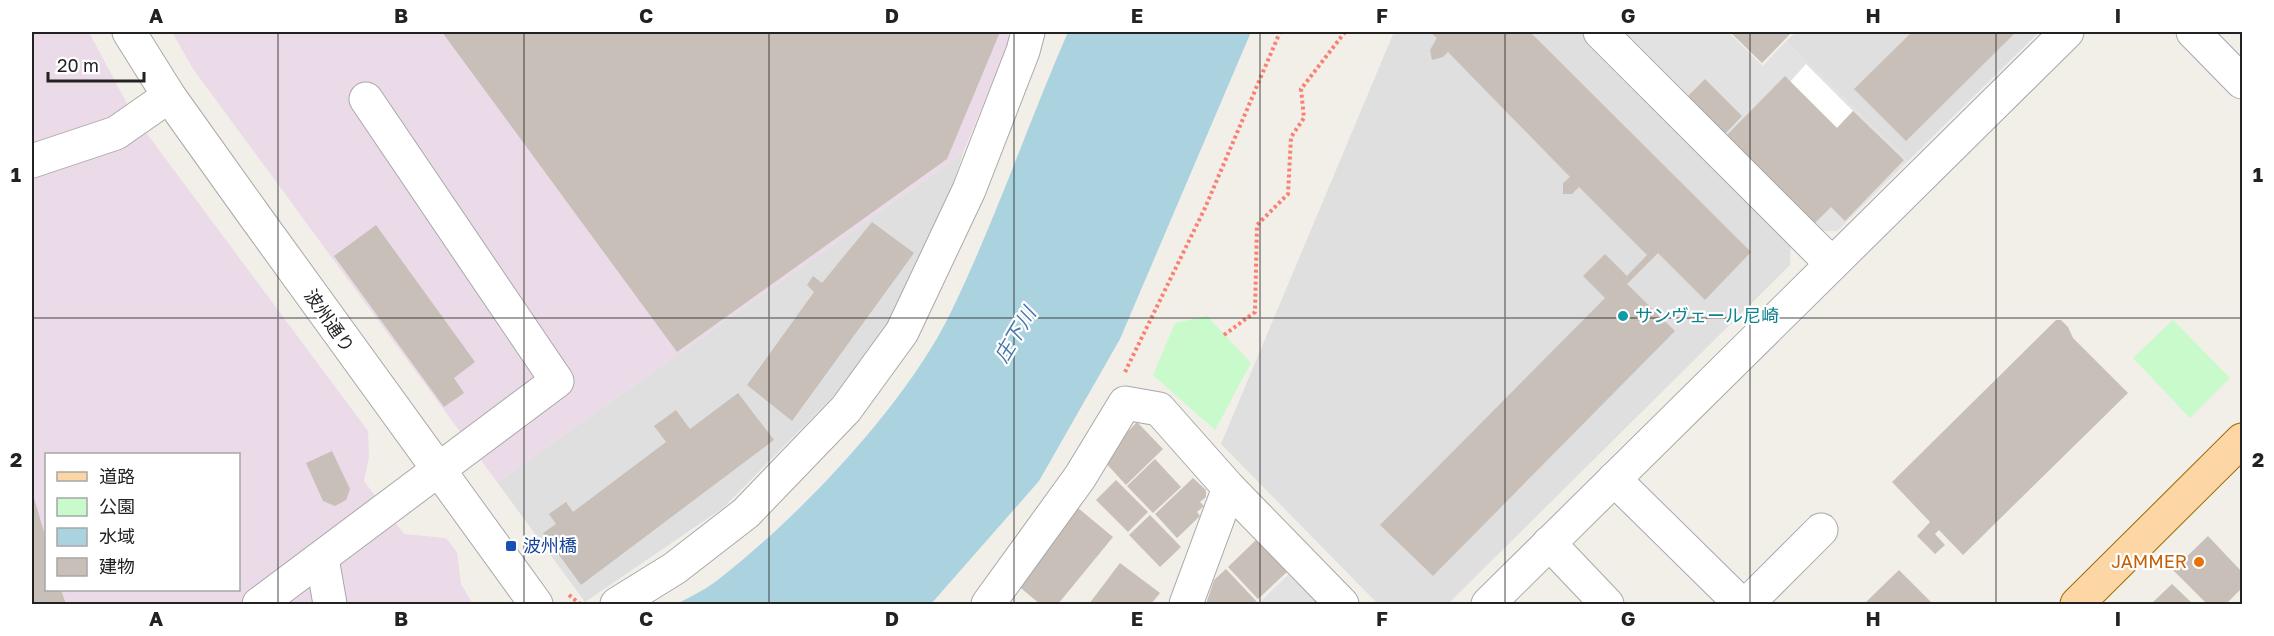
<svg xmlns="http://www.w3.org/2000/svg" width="2274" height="636" viewBox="0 0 2274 636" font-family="'Golos Text','Noto Sans JP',sans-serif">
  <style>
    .residential { fill: #e0dfdf }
    .industrial { fill: #ebdbe8; fill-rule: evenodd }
    .park { fill: #c8facc }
    .parking { fill: #e2e2e2 }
    .water { fill: #aad3df }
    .pier { fill: #fff }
    .building { fill: #c7bfb8 }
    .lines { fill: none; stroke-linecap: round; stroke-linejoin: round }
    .minor-casing { stroke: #a9a9a9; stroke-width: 35 }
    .major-casing { stroke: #a06b00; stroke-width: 35 }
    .path { stroke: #fa8072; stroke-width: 4; stroke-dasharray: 3 3; stroke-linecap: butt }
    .minor { stroke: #fff; stroke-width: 33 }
    .major { stroke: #fcd6a4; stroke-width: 33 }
    .grid { fill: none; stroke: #222; stroke-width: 1.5; stroke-opacity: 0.55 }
    .culture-dot { fill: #0f9aa8; stroke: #fff; stroke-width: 2 }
    .transit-dot { fill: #1a4fb4; stroke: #fff; stroke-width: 2 }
    .food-dot { fill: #e8710a; stroke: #fff; stroke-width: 2 }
    .labels { text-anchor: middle; stroke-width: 4.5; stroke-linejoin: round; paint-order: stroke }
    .culture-label { font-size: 18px; fill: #0d838f; stroke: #fff; text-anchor: start }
    .street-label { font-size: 18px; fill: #222; stroke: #fff }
    .transit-label { font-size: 18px; fill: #164399; stroke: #fff; text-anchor: start }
    .food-label { font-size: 18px; fill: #c56008; stroke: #fff; text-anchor: end }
    .water-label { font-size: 20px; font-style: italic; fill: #4a7aab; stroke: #fff }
    .neatline { fill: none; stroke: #222; stroke-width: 2 }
    .grid-label { font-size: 20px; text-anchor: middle; font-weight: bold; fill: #222 }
  </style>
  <rect width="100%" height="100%" fill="#f2efe9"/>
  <g class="residential">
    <polygon points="1394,32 1581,32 1791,240 1790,265 1448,604 1378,604 1221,444"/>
    <polygon points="1796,32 2039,32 1908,161 1786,41"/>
    <polygon points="963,153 937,234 870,359 723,508 585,602 497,482"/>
  </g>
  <g class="industrial">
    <path d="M 32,32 L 89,32 L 133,115 L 368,431 L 369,457 L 364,481 L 404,534 L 446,538 L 457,552 L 461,584 L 473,604 L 32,604 ZM 46,454 L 238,454 L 238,590 L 46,590 Z"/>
    <polygon points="172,32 1013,32 963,153 497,482 193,69"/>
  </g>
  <g class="park">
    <polygon points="1207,316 1251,363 1215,430 1153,375 1175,323"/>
    <polygon points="2173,320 2230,378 2190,418 2133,358"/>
  </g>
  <g class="parking">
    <polygon points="1620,32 1728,32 1763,66 1786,41 1908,161 1837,231 1817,231"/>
    <polygon points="1291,572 1323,604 1258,604"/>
  </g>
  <path class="water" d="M 1068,32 L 1251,32 L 1120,339 L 1039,481 L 931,604 L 677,604 C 691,596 707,589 719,579 C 801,515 906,405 951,312 C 995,221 1028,124 1068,32 Z"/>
  <polygon class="pier" points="1806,64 1853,111 1837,128 1790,82"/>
  <g class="building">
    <polygon points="442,32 1000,32 947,159 677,352"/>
    <polygon points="1430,32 1530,32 1751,252 1705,300 1658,253 1627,284 1675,331 1433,576 1380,525 1605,298 1583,276 1605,254 1627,276 1647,255 1579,187 1572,194 1563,194 1563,183 1570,177 1448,52 1443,57 1432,60 1430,50 1437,38"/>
    <polygon points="1730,32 1792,32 1762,63"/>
    <polygon points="1912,32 2016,32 1906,141 1854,89"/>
    <polygon points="1785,76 1837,128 1853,111 1904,160 1845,221 1831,207 1814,224 1725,137"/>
    <polygon points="1705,79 1742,116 1724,135 1686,98"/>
    <polygon points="872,222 914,253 792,421 747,385 814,292 807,285 813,276 822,283"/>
    <polygon points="376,225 475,362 454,378 464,393 444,407 334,256"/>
    <polygon points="2056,320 2061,320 2068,327 2073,338 2128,393 1963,555 1939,530 1935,534 1945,545 1935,554 1917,536 1930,522 1892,482"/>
    <polygon points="738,393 774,440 581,585 543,533 556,524 549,514 566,502 573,512 666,442 654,426 676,410 690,429"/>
    <polygon points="1137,422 1163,449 1126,485 1102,459"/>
    <polygon points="332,451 350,489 346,500 335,506 323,501 306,463"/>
    <polygon points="1155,459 1181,487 1153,513 1127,486"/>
    <polygon points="1193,478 1206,490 1206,497 1200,502 1204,506 1197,512 1200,516 1177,538 1155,514"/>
    <polygon points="1116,480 1148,512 1128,532 1096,500"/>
    <polygon points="32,491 46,539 46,590 61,590 66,604 32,604"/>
    <polygon points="1078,508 1113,537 1058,604 1040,604 1016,584"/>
    <polygon points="1150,515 1181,547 1160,567 1129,535"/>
    <polygon points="2208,536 2242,572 2242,588 2226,604 2207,604 2173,570"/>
    <polygon points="1257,539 1288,571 1258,599 1228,567"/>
    <polygon points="1120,563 1160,593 1151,604 1089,604"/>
    <polygon points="1226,569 1257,602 1254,604 1206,604 1214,580"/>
    <polygon points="1899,570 1933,604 1864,604"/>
    <polygon points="2172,584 2193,604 2151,604"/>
  </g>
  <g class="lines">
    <g class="minor-casing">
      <g id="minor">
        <polyline points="129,32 169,96 254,215 536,604"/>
        <polyline points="1600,32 1832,264"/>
        <polyline points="2193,32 2242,82"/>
        <polyline points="32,161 116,133 169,96"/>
        <polyline points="1614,479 1741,604"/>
        <polyline points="1549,543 1607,604"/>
        <polyline points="322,558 330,604"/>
        <polyline points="259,604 557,381 366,99"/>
        <polyline points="617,604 675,568 746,513 846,409 902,332 969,190 1023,51 1028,32"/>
        <polyline points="988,604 1080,477 1125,403 1159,409 1229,488 1342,604"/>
        <polyline points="1186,604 1229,488"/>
        <polyline points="1488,604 2067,32"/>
        <polyline points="1747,604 1821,530"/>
      </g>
    </g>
    <g class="major-casing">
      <polyline id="major" points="2077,604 2242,440"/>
    </g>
    <g class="path">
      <polyline points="1224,335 1255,312 1257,225 1288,194 1291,137 1304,118 1301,89 1345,32"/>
      <polyline points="1125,372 1205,208 1280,32"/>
      <polyline points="569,595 580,604"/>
    </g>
    <use href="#minor" class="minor"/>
    <use href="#major" class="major"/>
  </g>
  <path class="grid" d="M 278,32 L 278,604M 524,32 L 524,604M 769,32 L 769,604M 1014,32 L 1014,604M 1260,32 L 1260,604M 1505,32 L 1505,604M 1750,32 L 1750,604M 1996,32 L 1996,604M 32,318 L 2242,318"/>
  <circle class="culture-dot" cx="1623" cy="316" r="6"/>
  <rect class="transit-dot" x="505" y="540" width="12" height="12" rx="3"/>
  <circle class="food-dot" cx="2199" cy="562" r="6"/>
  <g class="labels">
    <g class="culture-label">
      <text x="1635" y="322">サンヴェール尼崎</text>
    </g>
    <g class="street-label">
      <text transform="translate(329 321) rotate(55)" y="6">波州通り</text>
    </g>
    <g class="transit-label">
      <text x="523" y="552">波州橋</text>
    </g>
    <g class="food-label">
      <text x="2187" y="568">JAMMER</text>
    </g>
    <g class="water-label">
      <text transform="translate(1015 335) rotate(-59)" y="7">庄下川</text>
    </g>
  </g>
  <rect width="2274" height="636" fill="none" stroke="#ffffff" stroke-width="66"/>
  <rect x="45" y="453" width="195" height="138" fill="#ffffff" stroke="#a7a7a7" stroke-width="1.5"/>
  <rect x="57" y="472" width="30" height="9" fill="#fcd6a4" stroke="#a7a7a7" stroke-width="1.5"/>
  <text x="99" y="483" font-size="18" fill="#222222">道路</text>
  <rect x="57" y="498" width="30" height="18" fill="#c8facc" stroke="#a7a7a7" stroke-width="1.5"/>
  <text x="99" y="513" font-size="18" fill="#222222">公園</text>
  <rect x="57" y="528" width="30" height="18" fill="#aad3df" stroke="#a7a7a7" stroke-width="1.5"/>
  <text x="99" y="543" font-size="18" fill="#222222">水域</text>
  <rect x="57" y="558" width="30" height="18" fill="#c7bfb8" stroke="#a7a7a7" stroke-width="1.5"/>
  <text x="99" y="573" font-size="18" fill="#222222">建物</text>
  <path d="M48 72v9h96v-9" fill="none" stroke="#222222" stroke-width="3"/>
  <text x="57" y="72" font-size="18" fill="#222222" stroke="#ffffff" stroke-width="4.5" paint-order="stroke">20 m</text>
  <rect x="33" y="33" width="2208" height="570" class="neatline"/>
  <g class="grid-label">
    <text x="156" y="23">A</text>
    <text x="401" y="23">B</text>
    <text x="646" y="23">C</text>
    <text x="892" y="23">D</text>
    <text x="1137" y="23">E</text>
    <text x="1382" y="23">F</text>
    <text x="1628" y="23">G</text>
    <text x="1873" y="23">H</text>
    <text x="2118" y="23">I</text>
    <text x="16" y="182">1</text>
    <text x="2258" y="182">1</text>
    <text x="16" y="467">2</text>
    <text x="2258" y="467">2</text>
    <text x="156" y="626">A</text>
    <text x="401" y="626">B</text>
    <text x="646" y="626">C</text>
    <text x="892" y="626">D</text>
    <text x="1137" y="626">E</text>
    <text x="1382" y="626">F</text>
    <text x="1628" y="626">G</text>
    <text x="1873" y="626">H</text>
    <text x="2118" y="626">I</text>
  </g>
</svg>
